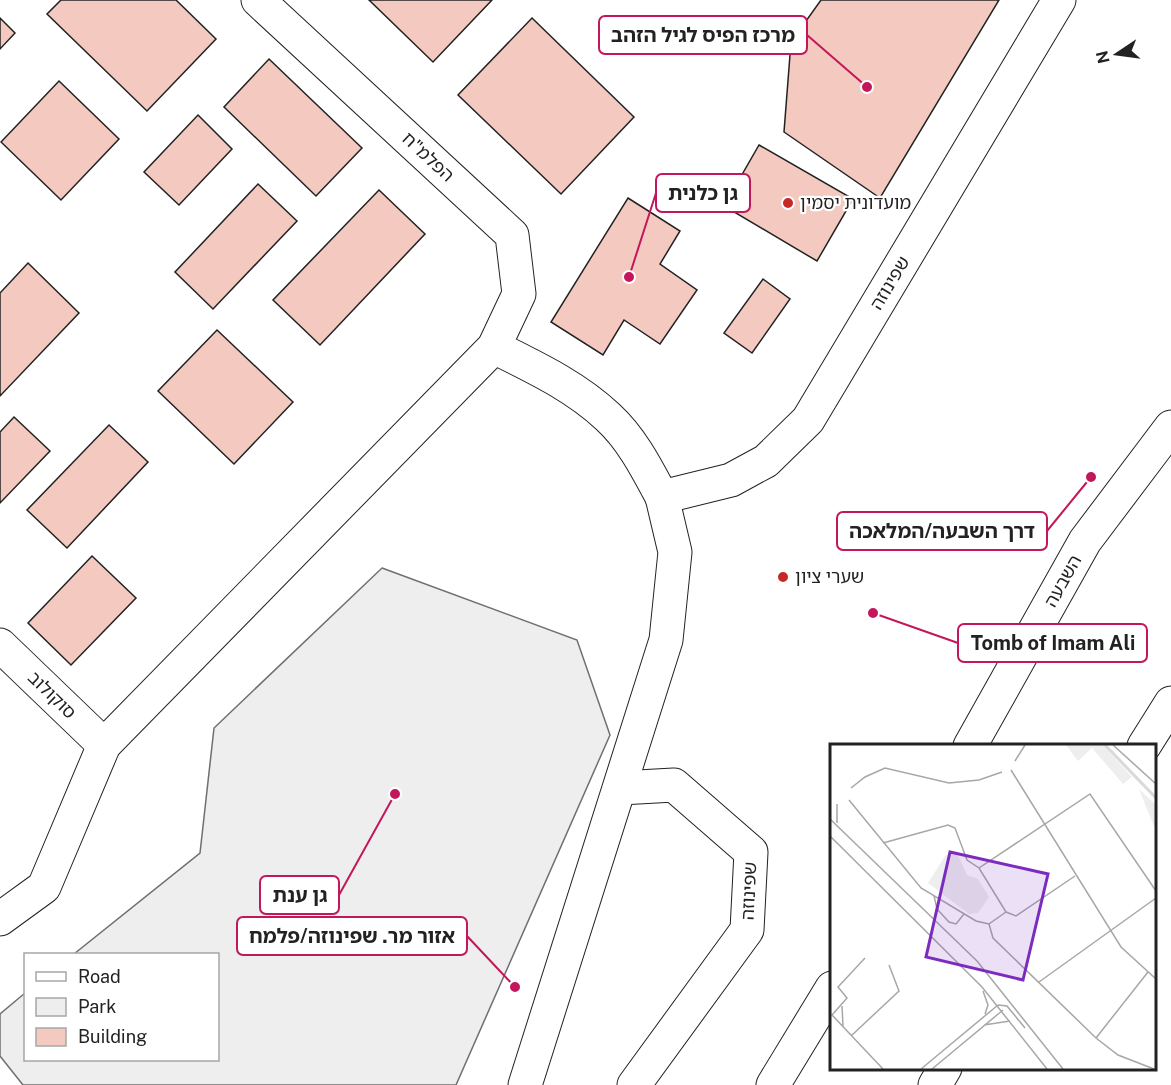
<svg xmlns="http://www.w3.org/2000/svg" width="1171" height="1085" viewBox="0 0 1171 1085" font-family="'Public Sans','Noto Sans Hebrew',sans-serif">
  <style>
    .green { fill: #eee; stroke: #6f6f6f; stroke-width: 1.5 }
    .building { fill: #f3c9c0; stroke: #222; stroke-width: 1.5 }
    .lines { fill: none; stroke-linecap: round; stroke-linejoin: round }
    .minor-casing { stroke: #222; stroke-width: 35 }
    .highway-casing { stroke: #222; stroke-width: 35 }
    .minor { stroke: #fff; stroke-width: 33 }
    .highway { stroke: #fff; stroke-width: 33 }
    .poi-dot { fill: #c62828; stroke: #fff; stroke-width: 2 }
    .labels { text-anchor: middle; stroke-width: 4.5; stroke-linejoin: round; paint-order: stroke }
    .street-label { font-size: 18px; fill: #222; stroke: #fff }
    .poi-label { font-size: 18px; fill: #222; stroke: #fff; text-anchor: start }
    .inset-river { fill: none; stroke: #d9d9d9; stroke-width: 3 }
    .inset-road { fill: none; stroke: #a7a7a7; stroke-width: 1.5 }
    .view { fill: #7b2cbf; fill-opacity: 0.15; stroke: #7b2cbf; stroke-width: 3 }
    .inset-edge { fill: none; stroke: #222; stroke-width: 3 }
    .leader { fill: none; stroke: #c2185b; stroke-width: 2 }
    .callout-dot { fill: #c2185b; stroke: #fff; stroke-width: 2 }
    .callout { fill: #fff; stroke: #c2185b; stroke-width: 2 }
    .callout-label { font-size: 20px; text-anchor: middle; font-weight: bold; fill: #222 }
  </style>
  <rect width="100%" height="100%" fill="#fff"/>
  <polygon class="green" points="382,568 577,640 610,735 456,1085 23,1085 0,1056 0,1014 25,993 26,1060 218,1060 218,954 74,954 200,853 214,728"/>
  <g class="building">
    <polygon points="61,0 176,0 216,39 147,111 47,14"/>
    <polygon points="369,0 492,0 433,62"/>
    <polygon points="821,0 999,0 880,198 784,132 791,42"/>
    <polygon points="0,18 15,33 0,49"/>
    <polygon points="532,18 634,117 561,194 458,95"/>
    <polygon points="269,59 362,148 316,196 224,107"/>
    <polygon points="59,81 119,139 61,200 1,142"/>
    <polygon points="198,115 232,149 179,205 144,172"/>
    <polygon points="759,145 853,199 817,261 724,206"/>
    <polygon points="258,184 297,221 213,309 175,272"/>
    <polygon points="379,190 425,234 320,345 273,300"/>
    <polygon points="628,198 680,231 660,264 697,290 660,344 624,320 603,355 551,322"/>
    <polygon points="28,263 79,313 0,396 0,293"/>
    <polygon points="763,279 790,299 752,353 724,333"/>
    <polygon points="217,330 293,402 234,464 158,391"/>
    <polygon points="14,417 50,451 0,503 0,432"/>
    <polygon points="109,425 148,462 67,548 27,510"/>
    <polygon points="92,556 136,598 71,665 28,623"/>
  </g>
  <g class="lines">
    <g class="minor-casing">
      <g id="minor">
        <path d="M 494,347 C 534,367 575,386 608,417 C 632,439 647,469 662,497 L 731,480 L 766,461 L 808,420 L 1059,0"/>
        <polyline points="0,645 104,745"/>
        <polyline points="620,788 674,785 751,852 747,930 634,1085"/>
        <polyline points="0,919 44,887 104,745 494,347 519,294 512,235 258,0"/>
        <polyline points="525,1085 666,640 675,552 662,497"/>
      </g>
    </g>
    <g class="highway-casing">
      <g id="highway">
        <polyline points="970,746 1085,541 1171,427"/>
        <polyline points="1144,746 1171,703"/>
        <polyline points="773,1085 832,988"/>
        <polyline points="935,1085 945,1068"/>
      </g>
    </g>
    <use href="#minor" class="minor"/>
    <use href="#highway" class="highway"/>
  </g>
  <g class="poi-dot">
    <circle cx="788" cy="203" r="6"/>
    <circle cx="783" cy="577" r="6"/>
  </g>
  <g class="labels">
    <g class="street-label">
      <text transform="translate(428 157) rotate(43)" y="6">הפלמ"ח</text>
      <text transform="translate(890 283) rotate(-59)" y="6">שפינוזה</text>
      <text transform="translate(1063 581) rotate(-61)" y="6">השבעה</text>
      <text transform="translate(52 695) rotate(44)" y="6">סוקולוב</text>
      <text transform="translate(749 891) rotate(-87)" y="6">שפינוזה</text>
    </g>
    <g class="poi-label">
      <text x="800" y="209">מועדונית יסמין</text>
      <text x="795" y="583">שערי ציון</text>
    </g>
  </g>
  <g transform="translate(830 744)">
    <rect width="326" height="326" fill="#fff"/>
    <path d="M 236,1 L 273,1 L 302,33 L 293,40 L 262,4 L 248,17 ZM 309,45 L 325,60 L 325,83 L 323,80 ZM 126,107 L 137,131 L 148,135 L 159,153 L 148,169 L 139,170 L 98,139 L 115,112 Z" fill="#eee"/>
    <path class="inset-river" d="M 275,1 L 326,54"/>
    <path class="inset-road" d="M 283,1 L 326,40M 185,17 L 195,1M 181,26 L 291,203 L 326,235M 21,44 L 35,33 L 55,24 L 119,39 L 149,36 L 172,28M 19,56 L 91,144 L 146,177 L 159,180M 7,60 L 7,79M 0,75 L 147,217 L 233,325M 0,92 L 152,243 L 217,325M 53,99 L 118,81 L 125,84 L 137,116 L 149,124 L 176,168M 149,124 L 260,50 L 326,147M 104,152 L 107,165 L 119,178 L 126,180 L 134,170M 176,168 L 159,180 L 163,194 L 266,294 L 288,311 L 324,325M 176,168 L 186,172 L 245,132M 35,214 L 8,243 L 17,254 L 2,271 L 53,325M 209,238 L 326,154M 153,247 L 158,261 L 155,270M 168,261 L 177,262 L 195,284M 12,262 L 13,282M 154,281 L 180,277M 21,292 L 69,247 L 59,221M 266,294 L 318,228M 91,325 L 168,261M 102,325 L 173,266"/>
    <path class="view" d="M 120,108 L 218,130 L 193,236 L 96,213 Z"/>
    <rect width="326" height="326" class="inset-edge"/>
  </g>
  <path class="leader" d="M867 87L807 35M629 277L656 193M1091 477L1047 531M873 613L958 643M395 794L339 895M515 987L467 936"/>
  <g class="callout-dot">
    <circle cx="867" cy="87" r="6"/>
    <circle cx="629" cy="277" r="6"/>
    <circle cx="1091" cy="477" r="6"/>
    <circle cx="873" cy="613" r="6"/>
    <circle cx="395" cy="794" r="6"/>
    <circle cx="515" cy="987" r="6"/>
  </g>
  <g class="callout">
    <rect x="599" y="16" width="208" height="38" rx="6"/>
    <rect x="656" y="174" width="94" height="38" rx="6"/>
    <rect x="837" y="512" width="210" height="38" rx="6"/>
    <rect x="958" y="624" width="189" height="38" rx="6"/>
    <rect x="260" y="876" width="79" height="38" rx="6"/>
    <rect x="237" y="917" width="230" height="38" rx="6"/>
  </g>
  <g class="callout-label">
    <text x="703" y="42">מרכז הפיס לגיל הזהב</text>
    <text x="703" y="200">גן כלנית</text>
    <text x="942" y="538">דרך השבעה/המלאכה</text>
    <text x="1053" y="650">Tomb of Imam Ali</text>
    <text x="300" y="902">גן ענת</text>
    <text x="352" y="943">אזור מר. שפינוזה/פלמח</text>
  </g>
  <rect x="24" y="953" width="195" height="108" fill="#ffffff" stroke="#a7a7a7" stroke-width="1.5"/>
  <rect x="36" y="972" width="30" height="9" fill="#ffffff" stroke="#a7a7a7" stroke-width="1.5"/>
  <text x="78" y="983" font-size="18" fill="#222222">Road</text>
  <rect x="36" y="998" width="30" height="18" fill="#eeeeee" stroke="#a7a7a7" stroke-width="1.5"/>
  <text x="78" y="1013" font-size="18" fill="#222222">Park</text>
  <rect x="36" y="1028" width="30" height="18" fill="#f3c9c0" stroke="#a7a7a7" stroke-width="1.5"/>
  <text x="78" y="1043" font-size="18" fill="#222222">Building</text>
  <g transform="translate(1117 54) rotate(257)" stroke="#ffffff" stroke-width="4.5" paint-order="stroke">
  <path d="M0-4.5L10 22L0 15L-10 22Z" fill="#222222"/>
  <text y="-9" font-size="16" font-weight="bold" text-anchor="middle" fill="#222222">N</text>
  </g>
</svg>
